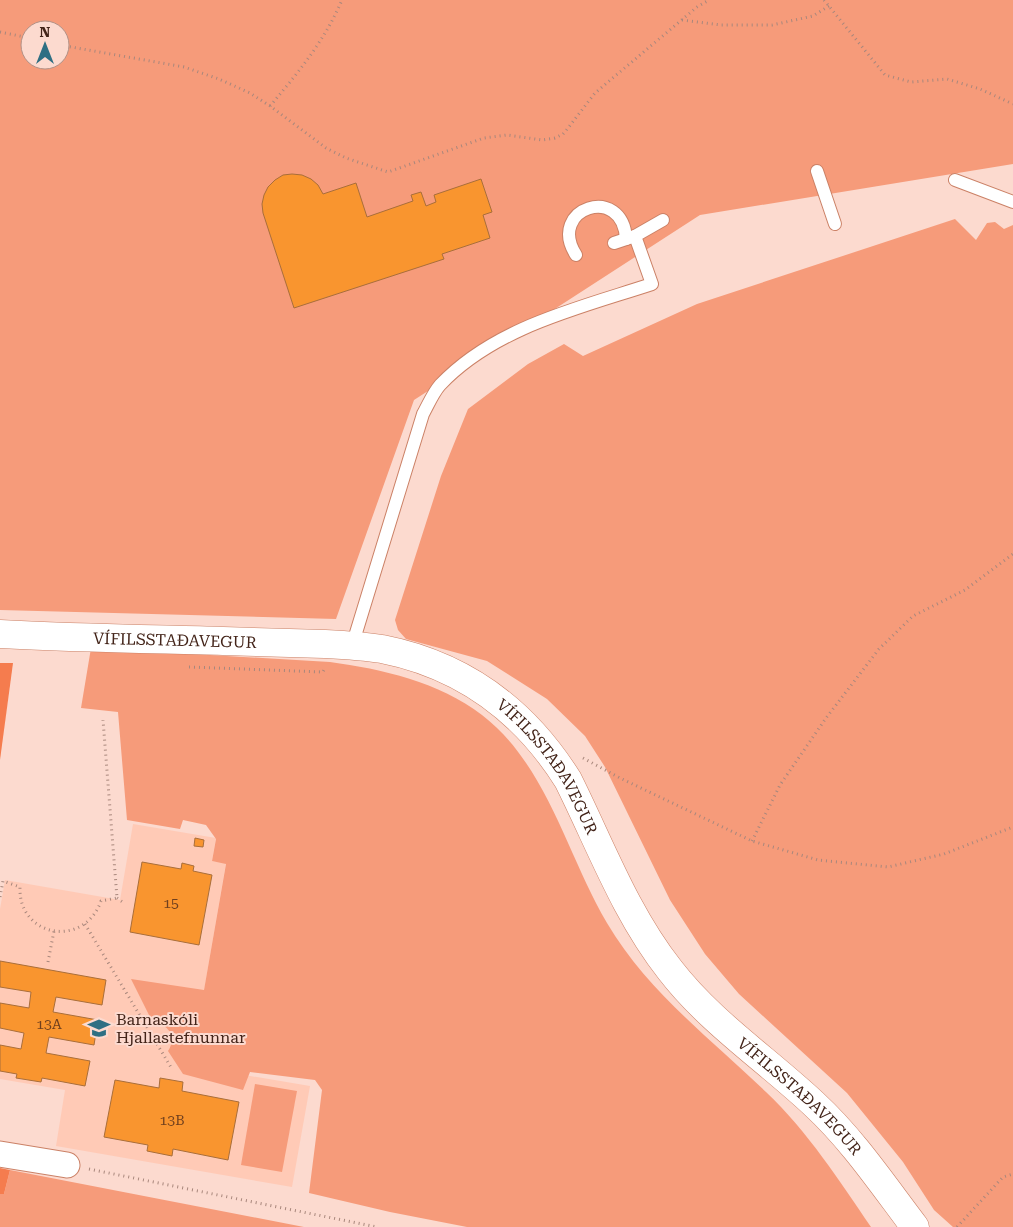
<svg xmlns="http://www.w3.org/2000/svg" width="1013" height="1227" viewBox="0 0 1013 1227" font-family="'Roboto Serif',serif">
  <style>
    .built { fill: #ffcab6 }
    .green { fill: #f69b7a; fill-rule: evenodd }
    .forest { fill: #f57c4e }
    .building { fill: #f9952f; stroke: #a96e3a }
    .lines { fill: none; stroke-linecap: round; stroke-linejoin: round }
    .lane-casing { stroke: #cb8166; stroke-width: 14 }
    .street-casing { stroke: #cb8166; stroke-width: 27 }
    .secondary-casing { stroke: #cb8166; stroke-width: 29 }
    .path { stroke: #a8877c; stroke-width: 3; stroke-dasharray: 1 4; stroke-linecap: butt }
    .lane { stroke: #fff; stroke-width: 12 }
    .street { stroke: #fff; stroke-width: 25 }
    .secondary { stroke: #fff; stroke-width: 28 }
    .labels { text-anchor: middle; stroke-width: 4; stroke-linejoin: round; paint-order: stroke }
    .number-label { font-size: 14px; fill: #70401e }
    .street-label { font-size: 16px; fill: #432419; stroke: #fcdacf }
    .poi-label { font-size: 16px; fill: #432419; stroke: #fcdacf; text-anchor: start }
  </style>
  <rect width="100%" height="100%" fill="#fcdacf"/>
  <polygon class="built" points="133,824 216,838 212,861 226,863 191,1066 310,1086 292,1187 56,1146 65,1090 0,1079 0,909 5,880 120,900"/>
  <g class="green">
    <path d="M 0,0 L 1013,0 L 1013,164 L 700,215 L 414,400 L 336,619 L 0,610 ZM 30,30 L 60,30 L 60,60 L 30,60 Z"/>
    <polygon points="955,219 976,240 987,223 995,222 1004,229 1013,225 1013,1227 953,1227 934,1210 903,1162 847,1093 739,994 705,954 670,900 605,767 585,736 547,699 487,661 406,639 398,630 395,620 441,476 468,409 528,364 564,344 583,356 697,304"/>
    <path d="M 91,648 L 330,662 C 382,669 439,682 482,715 C 547,765 567,855 607,923 C 647,991 710,1038 766,1092 C 808,1132 839,1180 871,1227 L 467,1227 L 390,1212 L 309,1193 L 322,1090 L 315,1080 L 250,1072 L 243,1090 L 183,1074 L 168,1051 C 177,1038 169,1023 153,1023 L 131,979 L 204,990 L 226,864 L 212,861 L 216,839 L 206,825 L 183,820 L 180,829 L 127,820 L 118,712 L 81,708 Z"/>
    <polygon points="255,1084 297,1091 282,1172 241,1165"/>
    <polygon points="10,1170 304,1227 0,1227 0,1194 4,1194"/>
  </g>
  <g class="forest">
    <polygon points="0,663 13,663 0,760"/>
    <polygon points="0,1168 10,1170 4,1194 0,1194"/>
  </g>
  <g class="building">
    <polygon points="292,174 302,175 311,179 318,185 323,194 356,183 367,217 413,201 411,195 421,192 426,206 436,202 434,195 481,179 492,212 483,215 490,238 442,254 444,259 294,308 263,213 262,204 264,195 268,187 275,180 283,175"/>
    <polygon points="195,838 204,840 203,847 194,846"/>
    <polygon points="142,862 181,869 182,863 194,866 193,871 212,875 199,945 130,932"/>
    <polygon points="0,961 106,980 102,1005 56,997 53,1012 98,1020 94,1045 49,1037 46,1053 90,1061 85,1086 42,1078 41,1082 16,1078 17,1074 0,1071 0,1045 21,1049 24,1033 0,1028 0,1003 29,1008 31,992 0,987"/>
    <polygon points="160,1078 183,1082 182,1091 239,1102 228,1160 173,1149 172,1156 147,1151 148,1145 104,1137 115,1080 159,1088"/>
  </g>
  <g class="lines">
    <g class="lane-casing">
      <g id="lane">
        <polyline points="817,171 835,224"/>
        <polyline points="955,180 1013,202"/>
        <polyline points="614,243 635,236 663,220"/>
        <path d="M 576,255 C 546,208 623,183 626,239"/>
        <path d="M 352,646 L 423,414 C 428,405 433,393 440,385 C 495,327 579,308 652,284 L 635,236"/>
      </g>
    </g>
    <g class="street-casing">
      <polyline id="street" points="0,1154 67,1165"/>
    </g>
    <g class="secondary-casing">
      <g id="secondary">
        <path id="s1" d="M 0,634 C 74,638 149,639 223,641 C 257,642 291,643 325,644 C 344,645 363,646 382,649 C 463,665 524,710 568,780 C 600,844 625,913 670,970 C 710,1022 766,1059 814,1104 C 853,1140 883,1185 915,1227"/>
      </g>
    </g>
    <g class="path">
      <polyline points="824,0 885,75 911,82 947,79 980,89 1013,104"/>
      <polyline points="682,20 721,25 772,25 813,16 829,6"/>
      <polyline points="0,32 30,38"/>
      <polyline points="60,45 184,67 219,79 250,93 270,106 326,148 346,158 388,172 484,138 507,135 542,140 555,138 563,134 568,128 595,93 697,7 709,0"/>
      <path d="M 270,106 C 298,73 325,40 342,0"/>
      <polyline points="189,667 323,672 325,668"/>
      <polyline points="583,758 620,778 752,841 818,860 888,867 944,854 1013,827"/>
      <polyline points="752,841 780,785 826,718 879,649 913,616 965,590 1013,554"/>
      <path d="M 0,897 L 3,881 L 20,887 C 18,937 84,949 101,901 L 117,898 L 103,720"/>
      <polyline points="117,898 124,903"/>
      <polyline points="85,924 172,1069"/>
      <polyline points="48,962 54,931"/>
      <polyline points="89,1169 377,1227"/>
      <polyline points="957,1227 1003,1177 1013,1174"/>
    </g>
    <use href="#lane" class="lane"/>
    <use href="#street" class="street"/>
    <use href="#secondary" class="secondary"/>
  </g>
  <defs>
    <g id="school-bare" transform="scale(1.725)"><path d="M0-5L7-2L0 1L-7-2ZM-4 1L0 2.5L4 1V4Q0 6-4 4Z" fill="#2e6f83" stroke="#fcdacf" stroke-width="2.5" paint-order="stroke"/></g>
  </defs>
  <g fill-rule="evenodd">
    <use href="#school-bare" x="99" y="1028"/>
  </g>
  <g class="labels">
    <g class="number-label">
      <text x="171" y="908">15</text>
      <text x="49" y="1029">13A</text>
      <text x="172" y="1125">13B</text>
    </g>
    <g class="street-label">
      <text dy="6" stroke="none"><textPath href="#s1" startOffset="175">VÍFILSSTAÐAVEGUR</textPath></text>
      <text dy="6" stroke="none"><textPath href="#s1" startOffset="594">VÍFILSSTAÐAVEGUR</textPath></text>
      <text dy="6" stroke="none"><textPath href="#s1" startOffset="1014">VÍFILSSTAÐAVEGUR</textPath></text>
    </g>
    <g class="poi-label">
      <text x="116" y="1025">Barnaskóli<tspan x="116" dy="18">Hjallastefnunnar</tspan></text>
    </g>
  </g>
  <g transform="translate(45 45)"><circle r="24" fill="#fcdacf" stroke="#b29186"/>
  <path d="M0-4L9 19L0 12L-9 19Z" fill="#2e6f83"/>
  <text y="-8" font-size="14" font-weight="bold" text-anchor="middle" fill="#432419">N</text>
  </g>
</svg>
